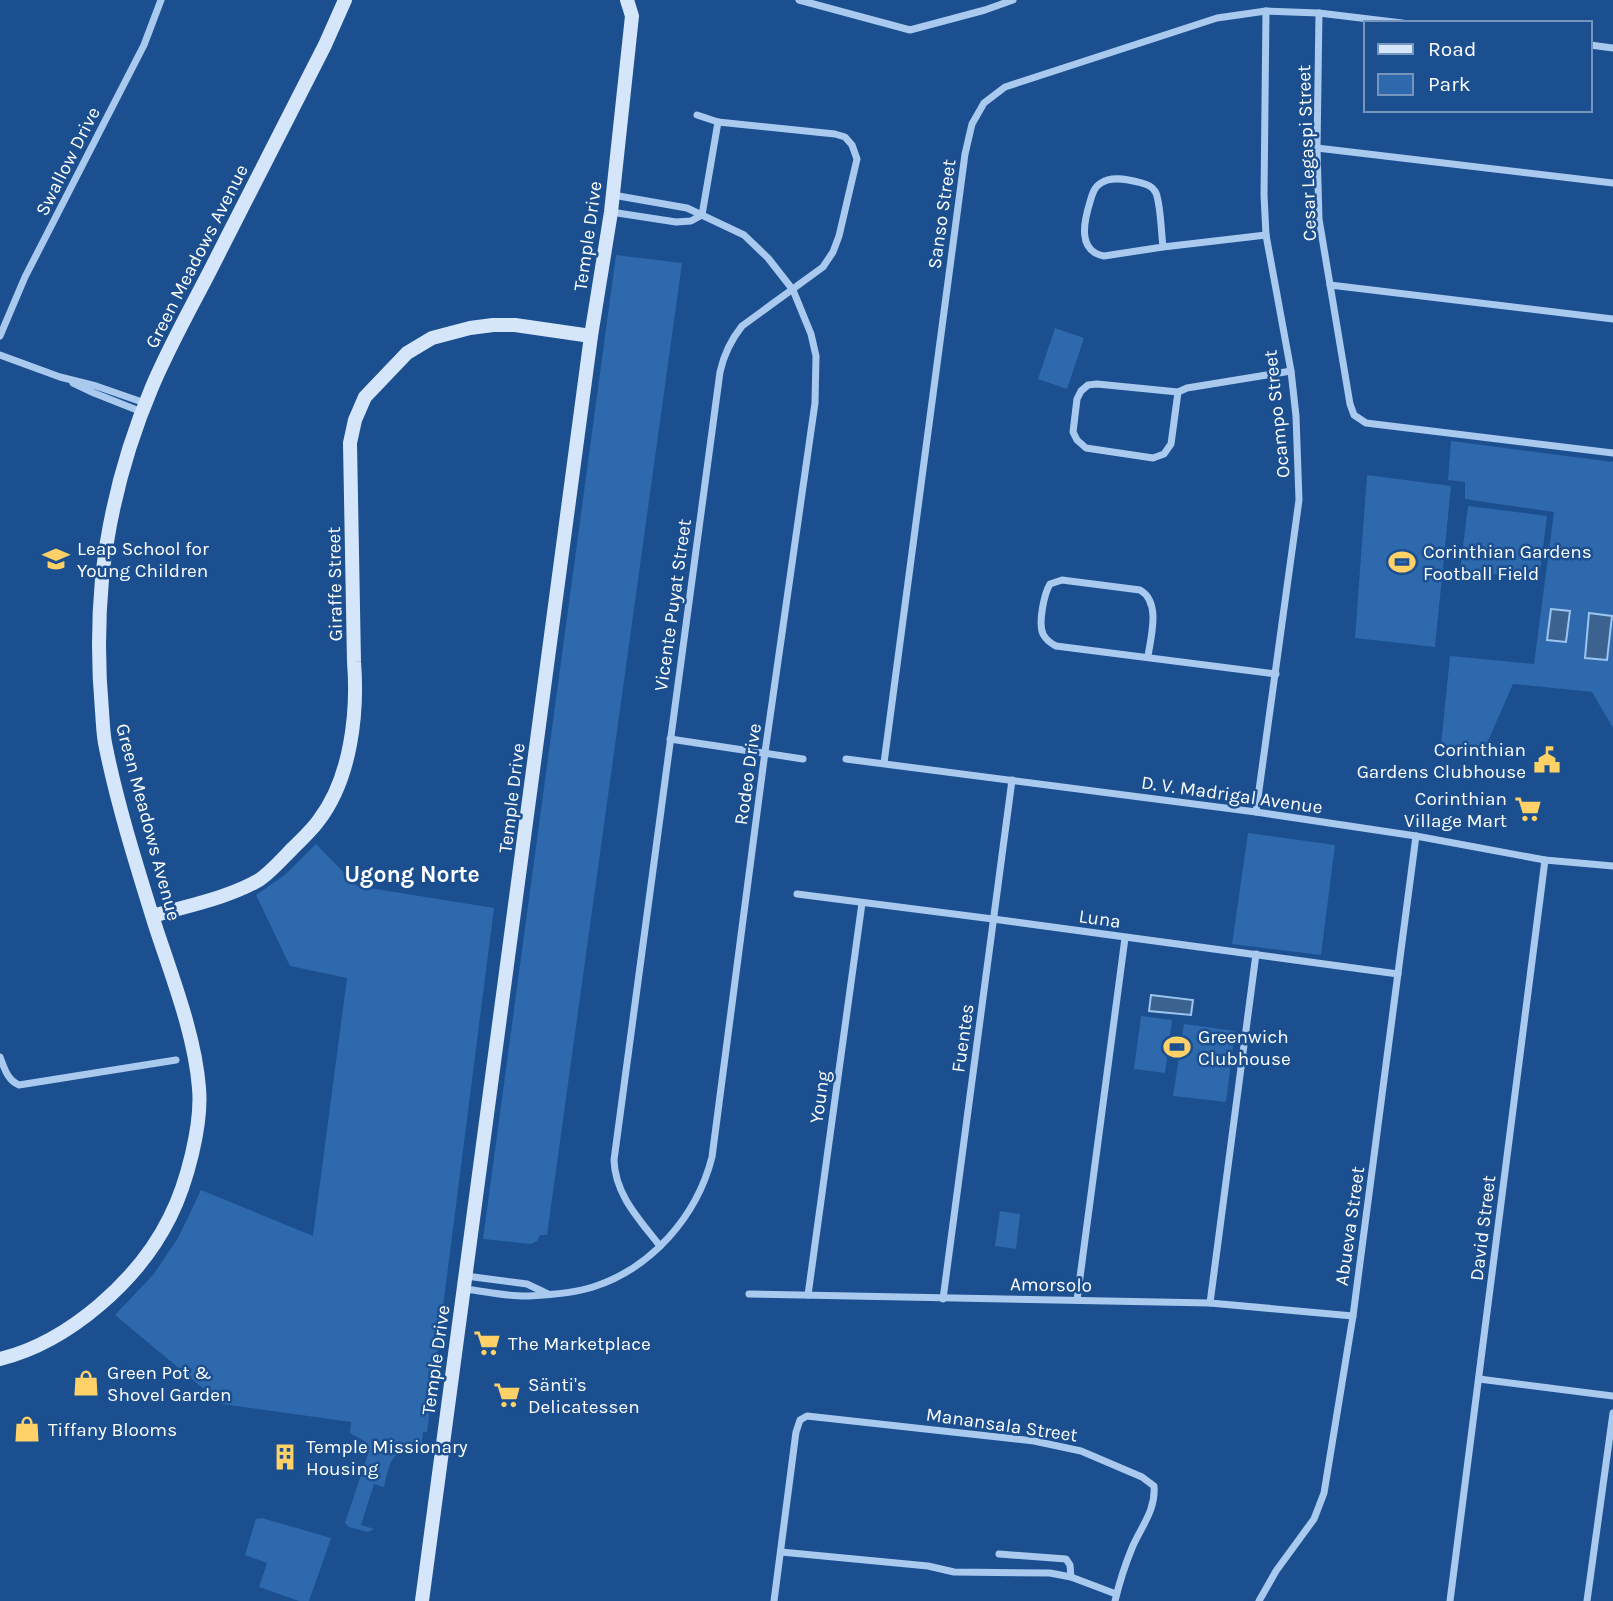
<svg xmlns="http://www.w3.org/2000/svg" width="1613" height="1601" viewBox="0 0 1613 1601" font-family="Karla,sans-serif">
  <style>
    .green { fill: #2e69ad }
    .water { fill: #3c6290; stroke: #9cc4f0; stroke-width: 2 }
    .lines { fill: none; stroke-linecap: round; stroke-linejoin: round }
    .street { stroke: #a9c9ee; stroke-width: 7 }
    .secondary { stroke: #d6e6fa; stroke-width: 14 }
    .labels { text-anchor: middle; stroke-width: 5; stroke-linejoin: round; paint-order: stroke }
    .street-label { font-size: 19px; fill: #fff; stroke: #1b4f8f }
    .poi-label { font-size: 19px; fill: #fff; stroke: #1b4f8f; text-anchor: start }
    .quarter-label { font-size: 23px; font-weight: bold; fill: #fff; stroke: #1b4f8f }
  </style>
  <rect width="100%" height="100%" fill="#1b4f8f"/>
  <g class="green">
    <polygon points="616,255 682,263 547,1235 540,1235 537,1241 531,1244 483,1239"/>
    <polygon points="1055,328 1084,338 1067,389 1038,379"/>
    <polygon points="1451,441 1613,462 1613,728 1592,692 1513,684 1484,750 1441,745 1450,656 1534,664 1554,512 1465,499 1465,482 1448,480"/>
    <polygon points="1367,475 1451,486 1435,647 1355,638"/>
    <polygon points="1468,506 1547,516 1539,580 1460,570"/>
    <polygon points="1248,833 1335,845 1321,955 1232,944"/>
    <path d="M 316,844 L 357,886 L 494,908 L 427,1432 L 423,1432 L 421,1450 C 392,1444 389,1465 384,1487 L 374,1484 L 361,1525 L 374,1529 L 368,1532 L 349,1527 L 345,1523 L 369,1451 L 366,1442 L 350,1433 L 351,1422 L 222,1404 L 115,1315 L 153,1275 L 178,1238 L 201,1190 L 313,1236 L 347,978 L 290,966 L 256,895 L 286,874 Z"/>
    <polygon points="1141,1016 1172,1020 1165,1073 1134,1069"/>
    <polygon points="1184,1024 1235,1031 1226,1102 1173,1096"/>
    <polygon points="1000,1211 1020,1214 1016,1249 995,1246"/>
    <polygon points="262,1518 331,1538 309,1601 299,1601 259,1587 267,1563 245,1555 256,1519"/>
  </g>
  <g class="water">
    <polygon points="1551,609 1570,611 1566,642 1547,640"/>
    <polygon points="1589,613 1612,616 1607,660 1585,658"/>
    <polygon points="1151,995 1193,1000 1191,1015 1149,1011"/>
  </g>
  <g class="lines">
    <g class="street">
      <polyline points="799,0 910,30 985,10 1013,0"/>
      <polyline points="1319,13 1317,148 1319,219 1350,404 1354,415 1366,423 1613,453"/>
      <polyline points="1590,45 1613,48"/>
      <polyline points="1317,148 1613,183"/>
      <polyline points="611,212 676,222 691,221 702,215"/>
      <polyline points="702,215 718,122"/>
      <path d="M 1163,247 C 1161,231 1161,207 1156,193 C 1152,185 1145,184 1138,182 C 1126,179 1111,176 1101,183 C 1094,187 1092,195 1090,202 C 1084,221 1077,251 1104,256 L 1163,247 L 1266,235"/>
      <polyline points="1330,285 1613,319"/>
      <polyline points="0,336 25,277 144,45 161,0"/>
      <polyline points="0,355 60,377 96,386 145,403"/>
      <polyline points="73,383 94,393 142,412"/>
      <polyline points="1178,392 1171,444 1164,454 1153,458 1086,448 1077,440 1073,432 1077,399 1081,391 1088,385 1097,384 1178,392 1187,388 1291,371"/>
      <path d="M 1148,656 C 1151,636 1161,602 1140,590 L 1062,580 L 1050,584 C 1044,594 1038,623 1043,634 C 1046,640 1050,643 1056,646 L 1276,674"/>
      <polyline points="670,739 803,759"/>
      <polyline points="846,759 1256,812 1416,836 1545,860 1613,866"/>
      <polyline points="884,763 965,154 972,124 984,103 1005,87 1217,18 1266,11 1319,13 1402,23"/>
      <polyline points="1256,812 1299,500 1296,416 1291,371 1266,235 1264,195 1266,11"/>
      <polyline points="797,894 993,919 1398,974"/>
      <path d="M 0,1057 C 4,1067 7,1080 19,1085 L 176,1060"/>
      <path d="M 660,1246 C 640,1220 615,1195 614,1160 L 720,372 C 724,354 730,341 742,326 L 823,267 L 833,252 L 839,236 L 857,159 L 852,145 L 845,137 L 835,134 L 718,122 L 697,115"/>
      <polyline points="466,1276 527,1284 548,1294"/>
      <path d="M 464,1289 C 484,1291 509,1297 529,1296 C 547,1295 575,1293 593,1287 C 652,1268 697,1216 712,1157 L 765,752 L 815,403 L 816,356 L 811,334 L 793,290 L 768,258 L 744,235 L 687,208 L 613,195"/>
      <polyline points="749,1294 1210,1303 1353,1316"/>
      <polyline points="808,1295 862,903"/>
      <polyline points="943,1299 1012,780"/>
      <polyline points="1077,1300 1125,938"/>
      <polyline points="1210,1303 1256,954"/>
      <polyline points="1479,1379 1613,1396"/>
      <polyline points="781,1552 928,1566 954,1572 1050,1573 1071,1577 1116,1594"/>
      <polyline points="999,1554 1066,1559 1070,1565 1071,1577"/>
      <path d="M 774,1601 L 796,1432 L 800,1420 L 807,1416 L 1034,1441 L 1081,1451 L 1142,1477 L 1154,1486 C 1156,1510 1141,1527 1132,1548 C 1125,1565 1119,1584 1115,1601"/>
      <polyline points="1259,1601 1276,1571 1314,1519 1324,1493 1353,1316 1416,836"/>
      <polyline points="1450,1601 1545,860"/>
      <polyline points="1587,1601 1613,1413"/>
    </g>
    <g class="secondary">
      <path d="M 153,916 C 186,906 228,898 259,880 C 271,872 283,858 294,847 C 302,839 312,830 319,820 C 351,778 358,713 354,662 L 350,443 L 355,420 L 365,397 L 407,353 L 432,338 L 470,328 L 493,325 L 515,325 L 591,336"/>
      <path d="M 0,1359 C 69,1342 139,1280 170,1217 C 180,1197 187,1175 192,1154 C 197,1133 201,1110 199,1088 C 195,1035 172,977 155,925 C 137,867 118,807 106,748 C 103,736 103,723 102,711 C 98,667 98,623 102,579 C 109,513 126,448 152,387 C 171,342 196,299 218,255 C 254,185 289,115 325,45 L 345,0"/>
      <polyline points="422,1601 591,336 611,212 632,16 627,0"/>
    </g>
  </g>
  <defs>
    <g id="school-bare" transform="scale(2.1)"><path d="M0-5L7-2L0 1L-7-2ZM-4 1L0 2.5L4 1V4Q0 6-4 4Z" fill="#ffd166" stroke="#1b4f8f" stroke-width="2.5" paint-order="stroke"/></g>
    <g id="stadium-bare" transform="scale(2.1)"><path d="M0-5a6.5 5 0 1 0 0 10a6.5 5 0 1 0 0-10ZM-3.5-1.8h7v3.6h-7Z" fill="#ffd166" stroke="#1b4f8f" stroke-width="2.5" paint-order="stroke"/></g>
    <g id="civic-bare" transform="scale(2.1)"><path d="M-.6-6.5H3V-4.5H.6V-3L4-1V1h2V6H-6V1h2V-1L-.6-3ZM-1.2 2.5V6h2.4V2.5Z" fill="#ffd166" stroke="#1b4f8f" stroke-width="2.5" paint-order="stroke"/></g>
    <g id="supermarket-bare" transform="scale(2.1)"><path d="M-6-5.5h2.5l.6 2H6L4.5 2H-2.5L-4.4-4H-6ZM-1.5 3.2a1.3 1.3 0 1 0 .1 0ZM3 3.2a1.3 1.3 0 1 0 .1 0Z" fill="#ffd166" stroke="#1b4f8f" stroke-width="2.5" paint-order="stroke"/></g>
    <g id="shop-bare" transform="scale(2.1)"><path d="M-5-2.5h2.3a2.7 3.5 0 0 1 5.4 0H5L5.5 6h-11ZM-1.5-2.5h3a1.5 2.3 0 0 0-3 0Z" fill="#ffd166" stroke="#1b4f8f" stroke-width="2.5" paint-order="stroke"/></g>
    <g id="building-bare" transform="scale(2.1)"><path d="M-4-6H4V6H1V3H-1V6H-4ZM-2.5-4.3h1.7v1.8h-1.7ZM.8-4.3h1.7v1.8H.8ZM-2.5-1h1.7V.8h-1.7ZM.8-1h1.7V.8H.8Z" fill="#ffd166" stroke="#1b4f8f" stroke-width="2.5" paint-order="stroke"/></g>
  </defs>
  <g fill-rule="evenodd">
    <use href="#school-bare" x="56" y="559"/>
    <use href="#stadium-bare" x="1402" y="562"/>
    <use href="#civic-bare" x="1547" y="760"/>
    <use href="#supermarket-bare" x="1528" y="809"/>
    <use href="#stadium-bare" x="1177" y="1047"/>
    <use href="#supermarket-bare" x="487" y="1343"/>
    <use href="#shop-bare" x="86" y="1383"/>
    <use href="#supermarket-bare" x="507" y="1395"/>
    <use href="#shop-bare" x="27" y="1429"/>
    <use href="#building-bare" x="285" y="1457"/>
  </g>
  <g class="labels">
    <g class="street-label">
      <text transform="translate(1306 153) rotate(-92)" y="7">Cesar Legaspi Street</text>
      <text transform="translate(67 161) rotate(-63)" y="7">Swallow Drive</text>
      <text transform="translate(941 214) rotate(-82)" y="7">Sanso Street</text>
      <text transform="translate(587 236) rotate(-82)" y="7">Temple Drive</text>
      <text transform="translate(196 256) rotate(-63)" y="7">Green Meadows Avenue</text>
      <text transform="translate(1276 414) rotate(-96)" y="7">Ocampo Street</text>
      <text transform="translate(334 584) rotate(-91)" y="7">Giraffe Street</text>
      <text transform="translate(672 605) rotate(-82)" y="7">Vicente Puyat Street</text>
      <text transform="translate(747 774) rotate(-82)" y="7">Rodeo Drive</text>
      <text transform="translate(1232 794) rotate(8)" y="7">D. V. Madrigal Avenue</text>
      <text transform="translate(511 798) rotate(-83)" y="7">Temple Drive</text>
      <text transform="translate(149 822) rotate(75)" y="7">Green Meadows Avenue</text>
      <text transform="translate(1100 918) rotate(8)" y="7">Luna</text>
      <text transform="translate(962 1038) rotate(-82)" y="7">Fuentes</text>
      <text transform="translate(819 1097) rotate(-82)" y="7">Young</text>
      <text transform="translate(1349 1226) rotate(-82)" y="7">Abueva Street</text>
      <text transform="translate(1482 1228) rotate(-83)" y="7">David Street</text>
      <text transform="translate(1051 1284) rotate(1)" y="7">Amorsolo</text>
      <text transform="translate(435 1360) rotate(-82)" y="7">Temple Drive</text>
      <text transform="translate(1002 1424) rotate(8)" y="7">Manansala Street</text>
    </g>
    <g class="poi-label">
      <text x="77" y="555">Leap School for<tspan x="77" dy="22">Young Children</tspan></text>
      <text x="1423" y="558">Corinthian Gardens<tspan x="1423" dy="22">Football Field</tspan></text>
      <text x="1526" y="756" text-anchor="end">Corinthian<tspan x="1526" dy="22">Gardens Clubhouse</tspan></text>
      <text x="1507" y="805" text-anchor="end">Corinthian<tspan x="1507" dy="22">Village Mart</tspan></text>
      <text x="1198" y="1043">Greenwich<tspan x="1198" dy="22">Clubhouse</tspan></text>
      <text x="508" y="1350">The Marketplace</text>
      <text x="107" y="1379">Green Pot &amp;<tspan x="107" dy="22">Shovel Garden</tspan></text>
      <text x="528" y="1391">Sänti's<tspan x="528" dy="22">Delicatessen</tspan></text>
      <text x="48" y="1436">Tiffany Blooms</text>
      <text x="306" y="1453">Temple Missionary<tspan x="306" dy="22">Housing</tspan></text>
    </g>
    <g class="quarter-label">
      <text x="412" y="882">Ugong Norte</text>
    </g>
  </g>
  <rect x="1364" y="21" width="228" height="91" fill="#1b4f8f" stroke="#7695bc" stroke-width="2"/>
  <rect x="1378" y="44" width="35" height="10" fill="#d6e6fa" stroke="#7695bc" stroke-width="2"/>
  <text x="1428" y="56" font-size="21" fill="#ffffff">Road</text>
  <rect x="1378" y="74" width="35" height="21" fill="#2e69ad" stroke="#7695bc" stroke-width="2"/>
  <text x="1428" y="91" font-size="21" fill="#ffffff">Park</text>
</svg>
